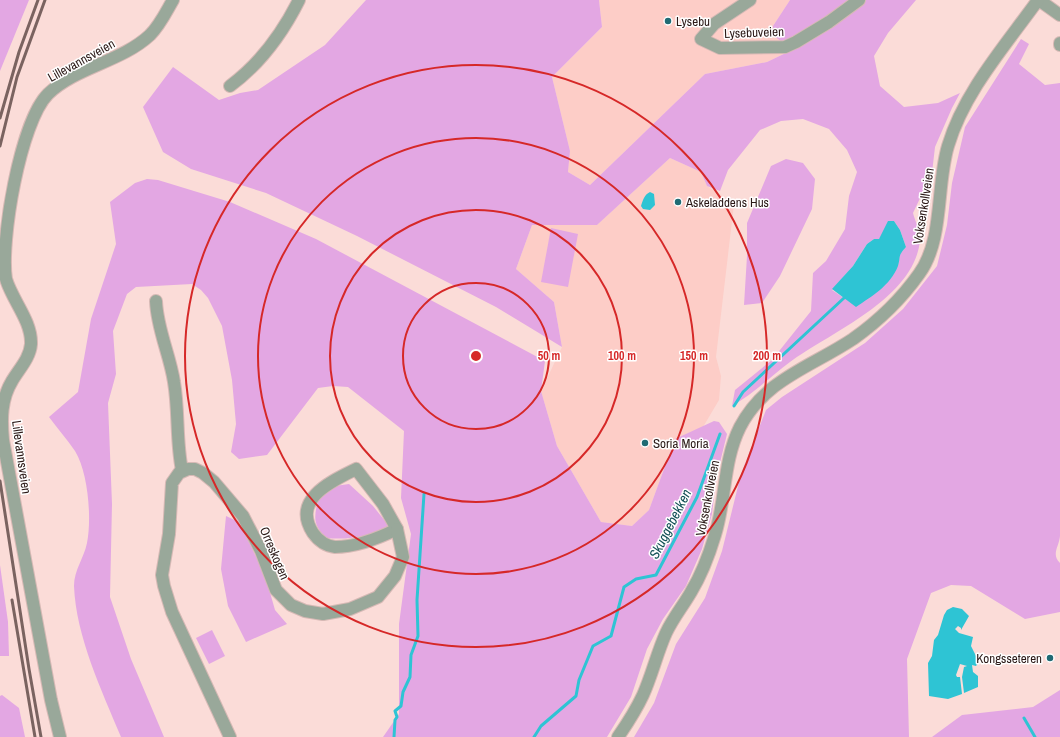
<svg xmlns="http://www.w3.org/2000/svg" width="1060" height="737" viewBox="0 0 1060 737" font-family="'Archivo Narrow',sans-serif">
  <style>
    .built { fill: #fdcdc7 }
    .green { fill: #e3a7e3; fill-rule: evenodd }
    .water { fill: #2ec4d4 }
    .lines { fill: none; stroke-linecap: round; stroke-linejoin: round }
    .stream { stroke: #2ec4d4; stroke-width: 3 }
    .minor-casing { stroke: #d6b9b5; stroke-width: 14 }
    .minor { stroke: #99a89a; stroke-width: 12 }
    .rail { stroke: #7a6360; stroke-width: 3 }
    .ring { fill: none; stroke: #d62828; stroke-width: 2 }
    .poi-dot { fill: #206b74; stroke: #fff; stroke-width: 1.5 }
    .labels { text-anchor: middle; stroke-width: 3; stroke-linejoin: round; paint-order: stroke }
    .poi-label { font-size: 13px; fill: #2b1917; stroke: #fff; text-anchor: start }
    .street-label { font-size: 13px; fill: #2b1917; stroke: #fff }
    .water-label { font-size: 14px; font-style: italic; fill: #124f56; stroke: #fff }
    .centre { fill: #d62828; stroke: #fff; stroke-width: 2 }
    .ring-label { font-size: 12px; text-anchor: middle; font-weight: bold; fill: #d62828; stroke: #fff; stroke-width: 3; stroke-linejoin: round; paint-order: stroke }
  </style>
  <rect width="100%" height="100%" fill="#fbdcd8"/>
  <g class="built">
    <polygon points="599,0 790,0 773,26 773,34 792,50 767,62 705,74 590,185 568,172 570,151 552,77 602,27"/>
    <polygon points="670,158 701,172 707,186 734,204 716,357 721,376 719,400 703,427 675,439 649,510 632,526 601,522 557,446 541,391 562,347 554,302 516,269 532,225 597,225"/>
  </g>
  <g class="green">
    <polygon points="0,0 29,0 0,71"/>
    <path d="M 366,0 L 599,0 L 602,27 L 552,77 L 570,151 L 568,172 L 590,185 L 705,74 L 767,62 L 792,50 L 773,35 L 773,26 L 790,0 L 916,0 L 888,33 L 874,56 L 880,86 L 904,107 L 938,103 L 960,93 L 952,108 L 935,147 L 932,173 L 913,213 C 915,221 921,232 920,240 C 915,298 831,332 790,362 C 770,377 753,394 732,406 L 735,390 L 772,360 L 811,311 L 813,273 L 826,261 L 845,229 L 849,196 L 857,172 L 847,150 L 829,129 L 803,119 L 781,121 L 760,130 L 728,170 L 720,191 L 707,186 L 701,172 L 670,158 L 597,225 L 532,225 L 516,269 L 554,302 L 562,347 L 496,307 L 357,236 L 266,193 L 191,169 L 163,152 L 143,107 L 173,67 L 219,100 L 240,93 L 258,90 L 325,45 ZM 894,221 L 900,230 L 906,247 L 899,255 L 898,266 L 844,298 L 832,290 L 853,266 L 867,244 L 874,239 L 879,239 Z"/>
    <path d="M 1021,39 L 1029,44 L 1019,64 L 1045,85 L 1060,83 L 1060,536 C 1059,547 1051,554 1060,563 L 1060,612 L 1025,619 L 971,586 L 951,585 L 931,593 L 907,659 L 909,737 L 634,737 L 654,703 L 676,644 L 705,598 L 722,551 L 741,474 L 766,410 L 782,397 L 865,343 L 903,309 L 937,266 L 947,225 L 952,183 L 965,127 Z"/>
    <polygon points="786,159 803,163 815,179 812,209 780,276 762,303 744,305 747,256 747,223 771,166"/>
    <path d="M 147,179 L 158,180 L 230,202 L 316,239 L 545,361 L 541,391 L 557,446 L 601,522 L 632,526 L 649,510 L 675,439 L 714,421 L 719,422 L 727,434 L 716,479 L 712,514 L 702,549 L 686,586 L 663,619 L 647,649 L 631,697 L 607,737 L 383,737 L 399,714 L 399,624 L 411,534 L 401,498 L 404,431 L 348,387 L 333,386 L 318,388 L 267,455 L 239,459 L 231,452 L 236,424 L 232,380 L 222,326 L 208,298 L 201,290 L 192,284 L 136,287 L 127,294 L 113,331 L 116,374 L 108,403 L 112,504 L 110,597 L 131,659 L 164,737 L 121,737 C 102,691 76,637 74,586 C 74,570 84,558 87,543 C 92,518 88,472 75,451 C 67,439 57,428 49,417 L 78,392 L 91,319 L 116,244 L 110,202 L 135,183 Z"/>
    <polygon points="551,228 578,234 568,287 541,282"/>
    <path d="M 349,484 L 373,506 L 389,526 C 368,537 349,540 326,538 C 312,524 314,516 319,497 L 335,486 Z"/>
    <polygon points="226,516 239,522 265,575 275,610 287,624 246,642 228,606 221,569"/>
    <polygon points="0,565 8,622 9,656 0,656"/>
    <polygon points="212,630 225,656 209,664 196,638"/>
    <polygon points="1060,690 1060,737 932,737 962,715 1033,707"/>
    <polygon points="2,695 19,708 25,737 0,737 0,696"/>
  </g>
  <g class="water">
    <path d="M 650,192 L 654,194 L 655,205 L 650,210 L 643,209 L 641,206 C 643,200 644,195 650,192 Z"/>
    <path d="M 888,221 L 894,221 L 900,230 L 906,247 C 897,257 901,256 898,266 C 890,286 872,296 856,307 L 832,289 L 853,266 L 867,244 L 874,239 L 879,239 Z"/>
    <polygon points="953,607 962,609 969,616 961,630 961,628 958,626 955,629 959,633 973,637 971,646 979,662 976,666 972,665 973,672 978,676 978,687 964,693 962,677 964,667 967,666 960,664 956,675 957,677 960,677 962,694 948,699 929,696 928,663 932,656 934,640 938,635 944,615 947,610"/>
  </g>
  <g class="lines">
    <g class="stream">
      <polyline points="734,406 743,392 844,298"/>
      <polyline points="1024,718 1035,737"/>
      <polyline points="394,737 395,720 397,717 395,711 401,706 403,692 410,677 411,655 418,636 417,600 424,494"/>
      <polyline points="534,737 541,726 576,696 579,680 593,646 611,636 624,587 636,579 656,575 697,497 720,434"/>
    </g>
    <g class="minor-casing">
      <g id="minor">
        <polyline points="750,0 714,24 701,39 720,48 785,47 796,42 829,22 859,0"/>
        <polyline points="1039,0 1060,15"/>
        <polyline points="1060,43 1060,45"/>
        <path d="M 230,86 C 261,63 282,34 299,0"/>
        <path d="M 156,301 C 157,329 170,355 174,382 C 179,411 176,442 182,470"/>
        <path d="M 356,469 L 383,504 L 397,529 C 379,538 356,547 335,547 C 326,546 318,540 313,533 C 291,499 332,481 356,469 Z"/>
        <path d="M 60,737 L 51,700 L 3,440 C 1,419 1,399 12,381 C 19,369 30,358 31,344 C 32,321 12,300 6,279 C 0,242 20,122 48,94 C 76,67 121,62 150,35 C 160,25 166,12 173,0"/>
        <polyline points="230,737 172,612 164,586 162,575 169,534 172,483 179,473 188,469 195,469 203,473 214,482 243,516 261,551 276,590 291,605 305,611 323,614 350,609 378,597 395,576 403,557 397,529"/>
        <path d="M 618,737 C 627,724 636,710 643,695 C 652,675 657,653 666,633 C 673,618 683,606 691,592 C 702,574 709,555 715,535 C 726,500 723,461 740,427 C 765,379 811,367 853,339 C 877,322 902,298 919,274 C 944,240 936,186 948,146 C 964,92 1005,46 1038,0"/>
      </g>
    </g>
    <use href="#minor" class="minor"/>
    <g class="rail">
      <polyline points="0,118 19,52 38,0"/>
      <polyline points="0,146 17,77 45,0"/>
      <polyline points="0,481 29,669 41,737"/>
      <polyline points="12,600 35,737"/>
    </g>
  </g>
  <g class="ring">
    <circle cx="476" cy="356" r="73"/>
    <circle cx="476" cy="356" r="146"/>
    <circle cx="476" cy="356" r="218"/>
    <circle cx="476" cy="356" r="291"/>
  </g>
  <g class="poi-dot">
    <circle cx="668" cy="21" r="4"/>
    <circle cx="678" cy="202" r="4"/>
    <circle cx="645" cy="443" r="4"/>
    <circle cx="1050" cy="658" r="4"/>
  </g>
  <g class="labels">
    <g class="poi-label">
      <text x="676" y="26">Lysebu</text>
      <text x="686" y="207">Askeladdens Hus</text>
      <text x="653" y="448">Soria Moria</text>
      <text x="1042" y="663" text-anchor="end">Kongsseteren</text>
    </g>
    <g class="street-label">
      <text transform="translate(754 32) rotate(-2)" y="5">Lysebuveien</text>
      <text transform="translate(81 60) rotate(-29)" y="5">Lillevannsveien</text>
      <text transform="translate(923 206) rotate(-81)" y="5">Voksenkollveien</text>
      <text transform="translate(22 457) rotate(82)" y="5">Lillevannsveien</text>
      <text transform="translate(707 498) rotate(-79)" y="5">Voksenkollveien</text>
      <text transform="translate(275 553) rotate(67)" y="5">Orreskogen</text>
    </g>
    <g class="water-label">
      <text transform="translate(670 524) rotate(-63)" y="5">Skuggebekken</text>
    </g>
  </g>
  <circle cx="476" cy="356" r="6" class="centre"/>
  <g class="ring-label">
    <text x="549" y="360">50 m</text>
    <text x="622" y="360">100 m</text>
    <text x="694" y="360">150 m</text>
    <text x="767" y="360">200 m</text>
  </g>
</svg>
